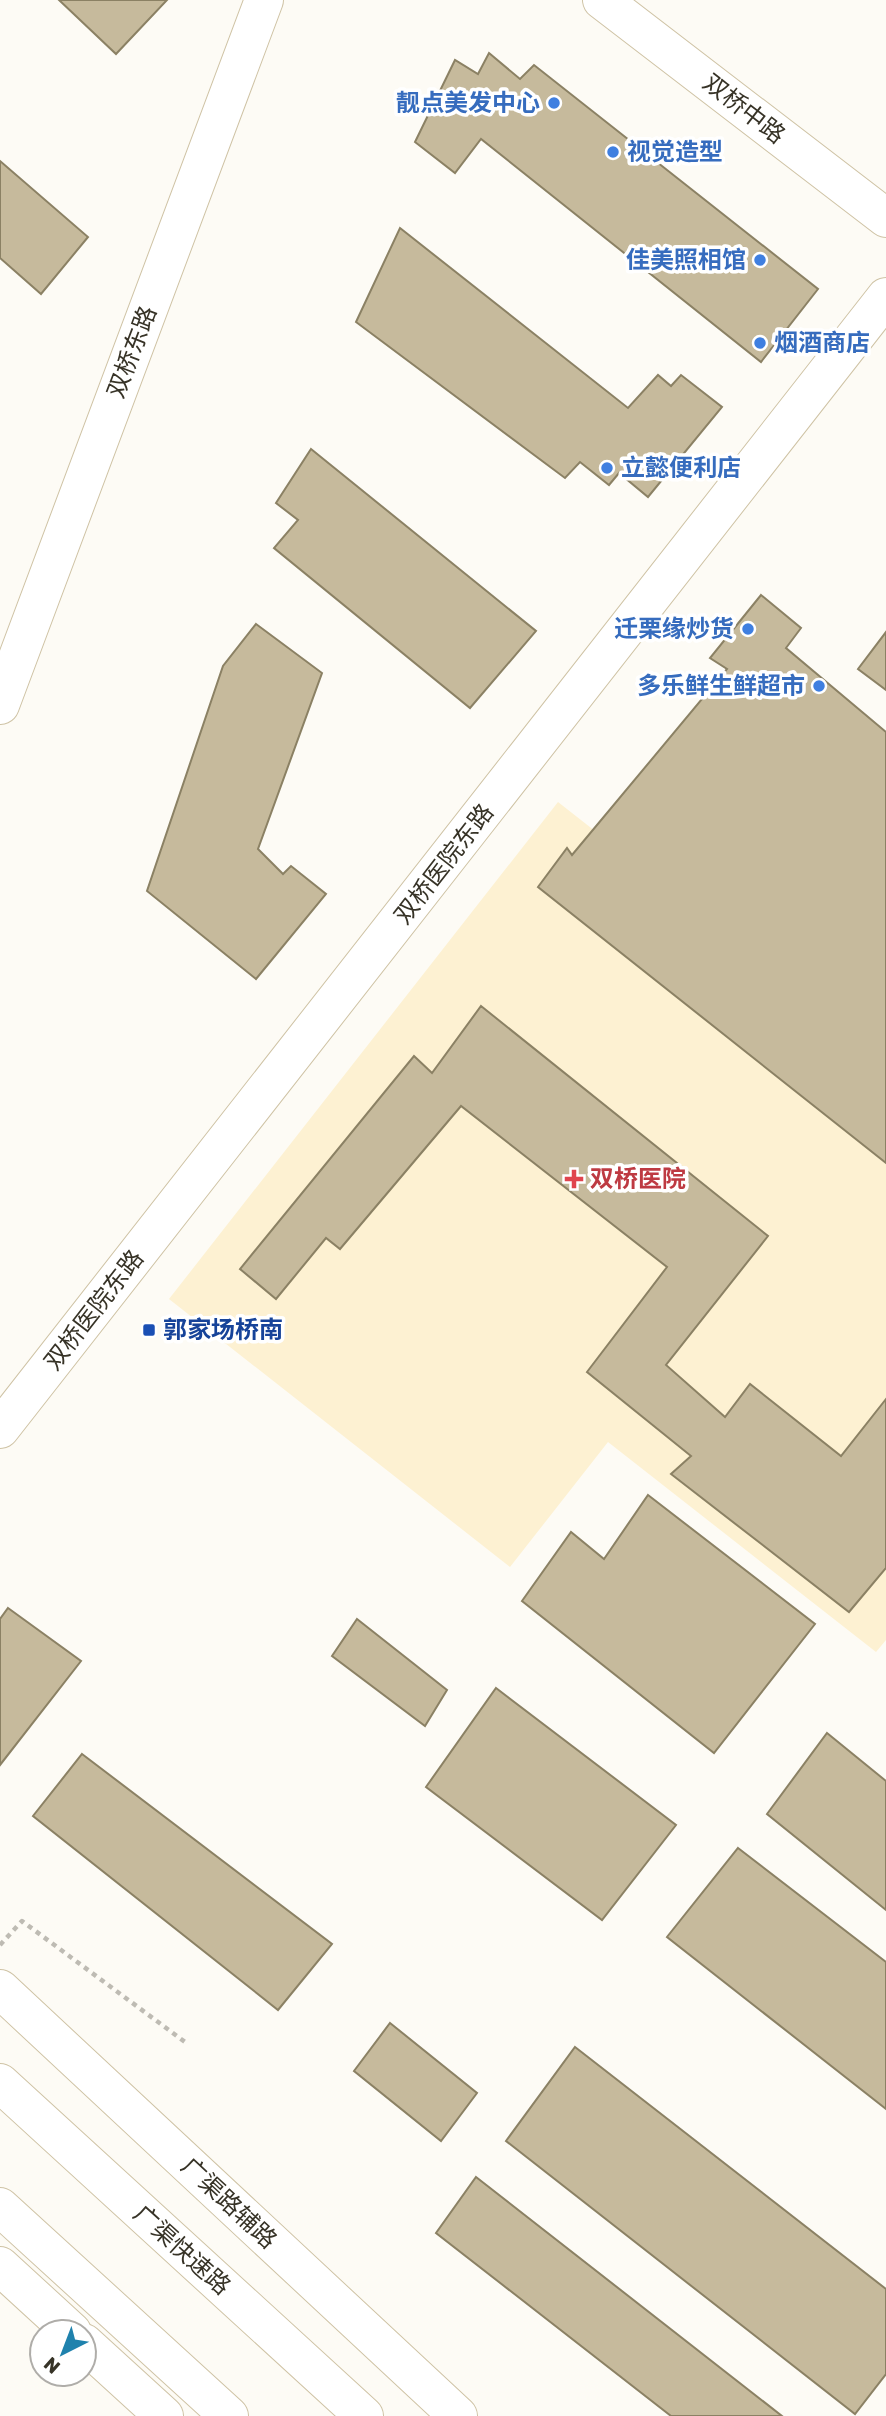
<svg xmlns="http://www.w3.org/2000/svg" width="886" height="2416" viewBox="0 0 886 2416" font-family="Rubik,'Noto Sans SC',sans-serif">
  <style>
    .built { fill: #fdf1d2 }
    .building { fill: #c6ba9c; stroke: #8b8164; stroke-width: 2 }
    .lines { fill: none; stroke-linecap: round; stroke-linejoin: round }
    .street-casing { stroke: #cfc3a5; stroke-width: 40 }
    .secondary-casing { stroke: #cfc3a5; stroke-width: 40 }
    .primary-casing { stroke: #cfc3a5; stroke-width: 40 }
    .highway-casing { stroke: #cfc3a5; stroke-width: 40 }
    .path { stroke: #bebbb3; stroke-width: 4.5; stroke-dasharray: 5 5; stroke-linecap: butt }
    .street { stroke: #fff; stroke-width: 38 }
    .secondary { stroke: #fff; stroke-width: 38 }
    .primary { stroke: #fff; stroke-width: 38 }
    .highway { stroke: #fff; stroke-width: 38 }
    .shop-dot { fill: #3f7fe0; stroke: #fff; stroke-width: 2.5 }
    .health-dot { fill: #e0444e; stroke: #fff; stroke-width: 2.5 }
    .transit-dot { fill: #1a4fb4; stroke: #fff; stroke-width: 2.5 }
    .labels { text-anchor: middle; stroke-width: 7; stroke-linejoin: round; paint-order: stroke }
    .shop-label { font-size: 24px; font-weight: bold; fill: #366cbe; stroke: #fff; text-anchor: end }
    .street-label { font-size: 24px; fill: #373327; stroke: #fff }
    .health-label { font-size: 24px; font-weight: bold; fill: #be3a42; stroke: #fff; text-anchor: start }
    .transit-label { font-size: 24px; font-weight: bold; fill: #164399; stroke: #fff; text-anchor: start }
  </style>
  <rect width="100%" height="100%" fill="#fdfbf5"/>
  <polygon class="built" points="558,802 886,1059 886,1640 876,1652 608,1442 510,1567 169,1299"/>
  <g class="building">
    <polygon points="59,0 167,0 116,54"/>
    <polygon points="489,53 520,79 534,65 818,289 761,362 481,139 455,173 415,142 455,60 478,74"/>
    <polygon points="0,161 88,237 41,294 0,258"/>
    <polygon points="400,228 628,408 658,375 671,386 681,375 722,407 648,497 619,473 609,485 580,462 565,478 356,322"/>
    <polygon points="311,449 536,631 470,708 274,548 298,520 276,503"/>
    <polygon points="761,595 801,628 786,648 886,732 886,1163 538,887 567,848 572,855 727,669 710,658"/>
    <polygon points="256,624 322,673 258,849 283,874 291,866 326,894 256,979 147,891 223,666"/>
    <polygon points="886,632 886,690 858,669"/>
    <polygon points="481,1006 768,1236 666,1365 725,1417 750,1384 841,1456 886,1399 886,1568 849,1612 671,1474 691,1456 587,1372 667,1267 461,1106 340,1249 326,1238 276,1299 240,1269 414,1056 432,1073"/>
    <polygon points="648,1495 815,1624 714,1753 522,1601 571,1532 604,1559"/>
    <polygon points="8,1608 81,1661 0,1765 0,1619"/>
    <polygon points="357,1619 447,1690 425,1726 332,1656"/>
    <polygon points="496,1688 676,1825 602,1920 426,1787"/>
    <polygon points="827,1733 886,1781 886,1910 767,1814"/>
    <polygon points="82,1754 332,1944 278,2010 33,1816"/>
    <polygon points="738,1848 886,1962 886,2109 667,1937"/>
    <polygon points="390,2023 477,2093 441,2141 354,2071"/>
    <polygon points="575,2047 886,2289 886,2374 855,2414 506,2141"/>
    <polygon points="476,2177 782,2416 671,2416 436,2233"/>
  </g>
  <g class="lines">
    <g class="street-casing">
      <polyline id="street" points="0,1429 886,297"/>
    </g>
    <g class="secondary-casing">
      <g id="secondary">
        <polyline points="602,0 886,218"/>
        <polyline points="0,705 264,0"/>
      </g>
    </g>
    <g class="primary-casing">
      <g id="primary">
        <polyline points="0,1989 458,2416"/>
        <polyline points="0,2266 72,2332"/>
        <polyline points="84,2343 164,2416"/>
      </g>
    </g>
    <g class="highway-casing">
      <g id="highway">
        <polyline points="0,2083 364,2416"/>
        <polyline points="0,2207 229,2416"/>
      </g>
    </g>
    <polyline class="path" points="0,1945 22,1921 185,2042"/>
    <use href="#street" class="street"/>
    <use href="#secondary" class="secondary"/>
    <use href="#primary" class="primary"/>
    <use href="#highway" class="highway"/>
  </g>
  <g class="shop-dot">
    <circle cx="554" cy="103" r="7"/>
    <circle cx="613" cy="152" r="7"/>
    <circle cx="760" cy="260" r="7"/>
    <circle cx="760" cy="343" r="7"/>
    <circle cx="607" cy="468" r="7"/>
    <circle cx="748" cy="629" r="7"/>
    <circle cx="819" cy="686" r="7"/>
  </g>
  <path class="health-dot" d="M570.5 1168.5h7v7h7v7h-7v7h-7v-7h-7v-7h7z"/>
  <rect class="transit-dot" x="142" y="1323" width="14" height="14" rx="3.5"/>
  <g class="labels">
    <g class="shop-label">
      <text x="540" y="111">靓点美发中心</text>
      <text x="627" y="160" text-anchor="start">视觉造型</text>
      <text x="746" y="268">佳美照相馆</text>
      <text x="774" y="351" text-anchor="start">烟酒商店</text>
      <text x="621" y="476" text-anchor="start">立懿便利店</text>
      <text x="734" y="637">迁栗缘炒货</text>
      <text x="805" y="694">多乐鲜生鲜超市</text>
    </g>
    <g class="street-label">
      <text transform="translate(744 109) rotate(38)" y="8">双桥中路</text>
      <text transform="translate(132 352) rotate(-69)" y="8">双桥东路</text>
      <text transform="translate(444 864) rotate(-52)" y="8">双桥医院东路</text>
      <text transform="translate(94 1310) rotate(-52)" y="8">双桥医院东路</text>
      <text transform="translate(229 2203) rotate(43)" y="8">广渠路辅路</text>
      <text transform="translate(182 2250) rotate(42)" y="8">广渠快速路</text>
    </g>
    <g class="health-label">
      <text x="590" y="1187">双桥医院</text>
    </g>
    <g class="transit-label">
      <text x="163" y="1338">郭家场桥南</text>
    </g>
  </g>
  <g transform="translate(63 2353) rotate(222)"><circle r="33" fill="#ffffff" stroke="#afada9" stroke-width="2"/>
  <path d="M0-5L12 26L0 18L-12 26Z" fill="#1f82ad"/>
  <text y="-10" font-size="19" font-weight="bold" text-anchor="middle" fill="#373327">N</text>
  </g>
</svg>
